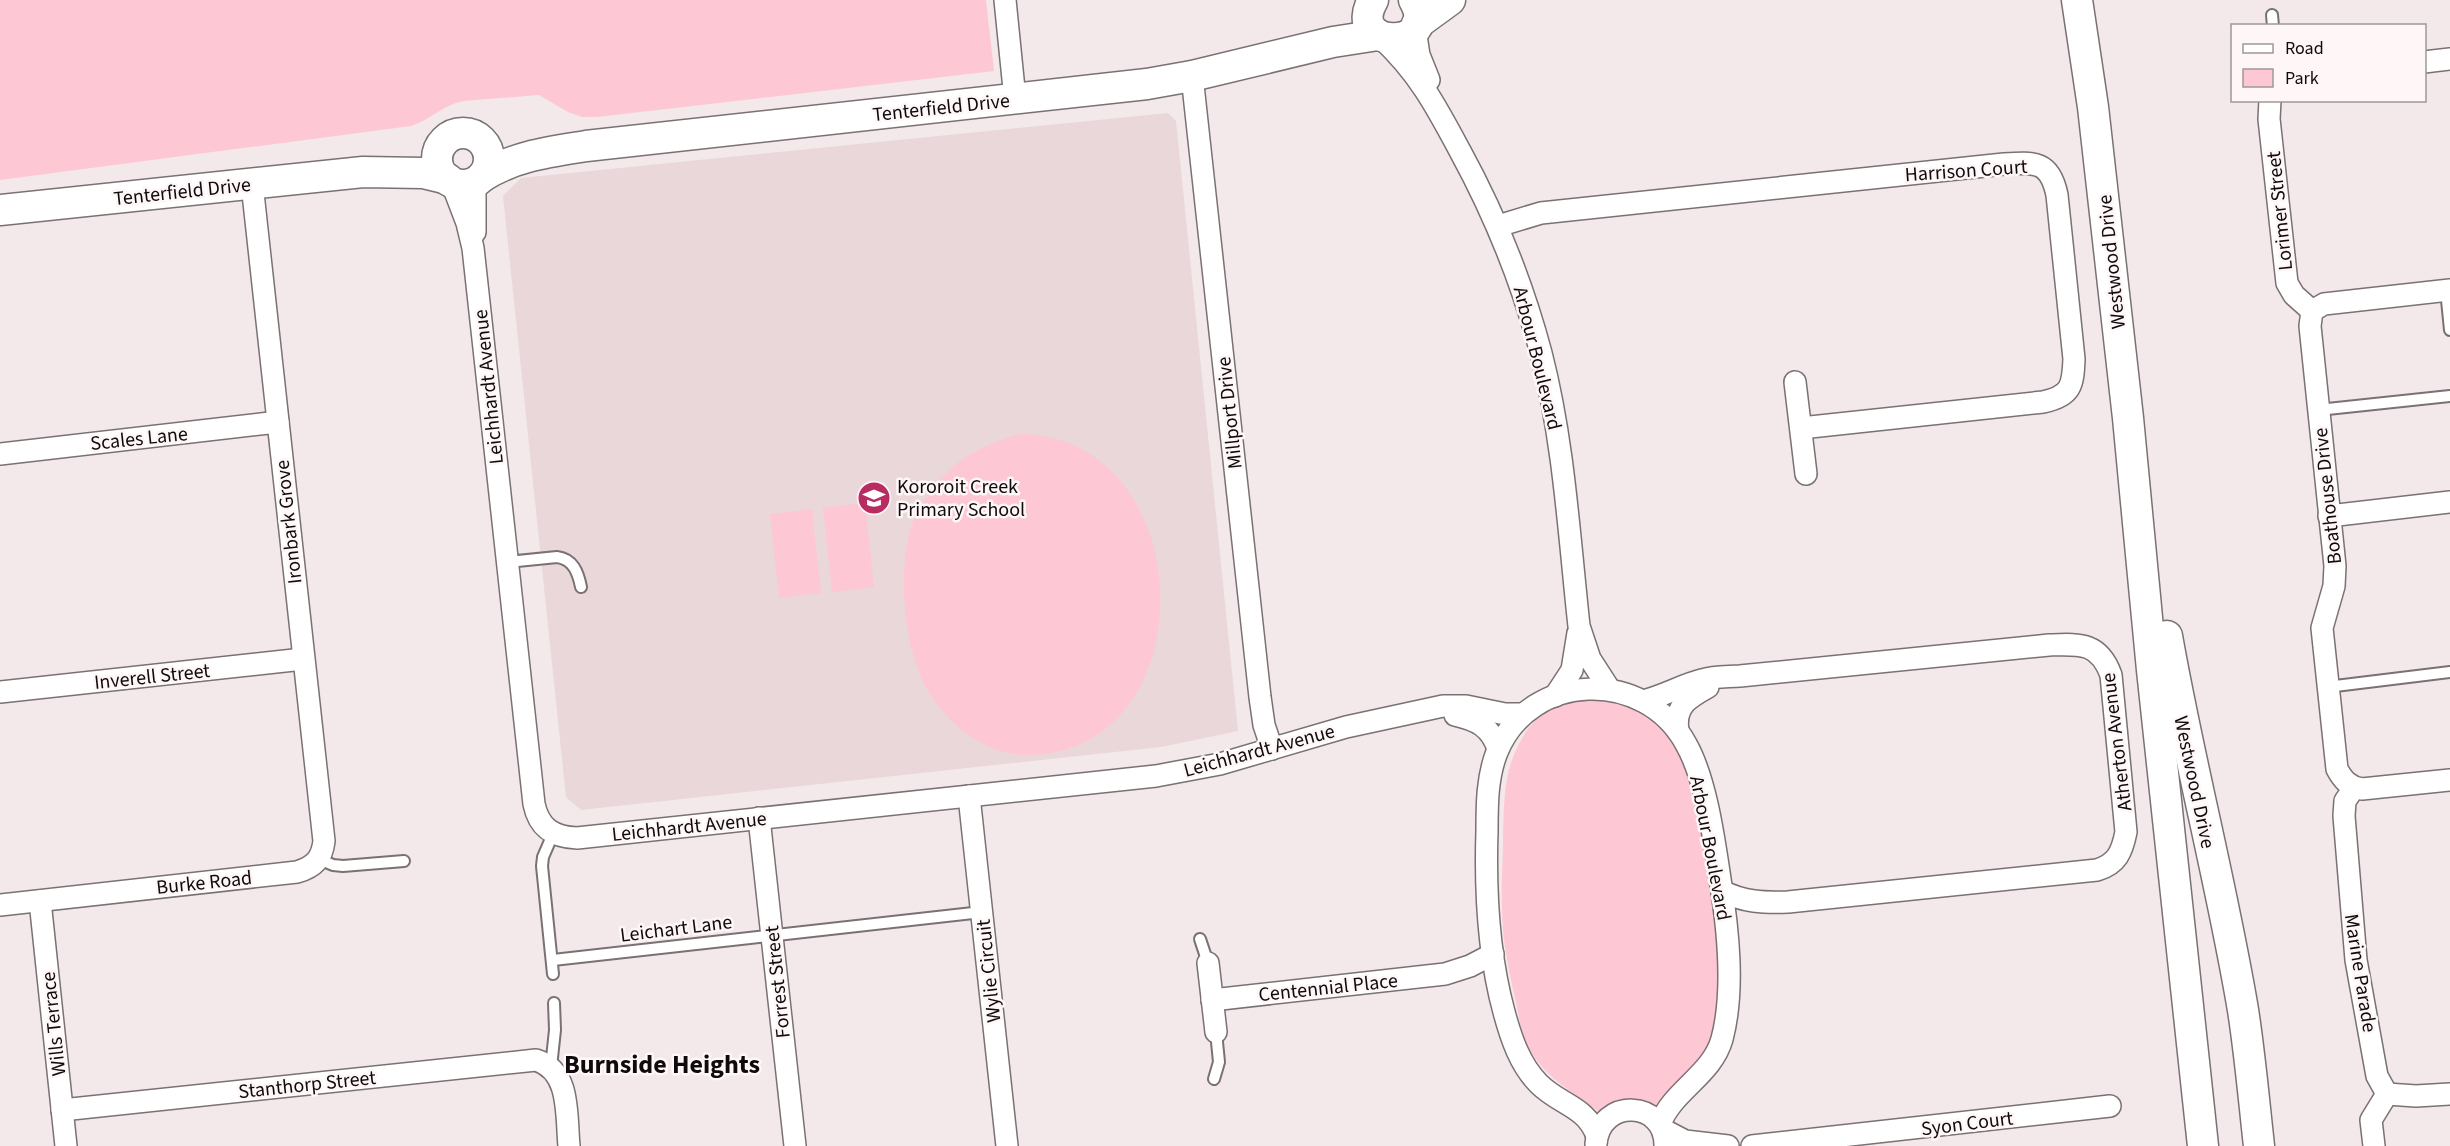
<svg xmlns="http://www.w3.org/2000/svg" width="2450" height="1146" viewBox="0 0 2450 1146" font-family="'Source Sans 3',sans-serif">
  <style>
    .built { fill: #e9d7da }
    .green { fill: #fec7d4 }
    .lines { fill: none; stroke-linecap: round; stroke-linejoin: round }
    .lane-casing { stroke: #7a7173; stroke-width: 14 }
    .street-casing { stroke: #7a7173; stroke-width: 24 }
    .secondary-casing { stroke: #7a7173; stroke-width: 33 }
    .lane { stroke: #fff; stroke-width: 10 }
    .street { stroke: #fff; stroke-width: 21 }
    .secondary { stroke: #fff; stroke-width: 30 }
    .labels { text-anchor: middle; stroke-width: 5; stroke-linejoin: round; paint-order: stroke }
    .street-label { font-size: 20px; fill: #0f0b0c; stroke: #fef6f7 }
    .poi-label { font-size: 20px; fill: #0f0b0c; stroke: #fef6f7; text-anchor: start }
    .district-label { font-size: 26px; font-weight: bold; fill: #0f0b0c; stroke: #fef6f7 }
  </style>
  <rect width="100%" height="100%" fill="#f3e8ea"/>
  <polygon class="built" points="1168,113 1176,121 1238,731 1161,747 581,810 566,797 503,196 521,178"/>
  <g class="green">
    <path d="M 0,0 L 986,0 L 994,71 L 597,117 L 582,117 L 568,112 L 539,95 L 463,101 C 443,105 430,120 411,126 L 0,180 Z"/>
    <path d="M 1021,434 C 1203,437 1209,756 1026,755 C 985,755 946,723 927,689 C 903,647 895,559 916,515 C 937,471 975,445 1021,434 Z"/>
    <polygon points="865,503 874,587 832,592 823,508"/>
    <polygon points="812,509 821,593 779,598 770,514"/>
    <path d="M 1585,697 L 1635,703 L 1683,746 L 1717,886 L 1720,1033 L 1662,1107 L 1641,1101 L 1604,1116 C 1578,1093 1544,1080 1528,1046 C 1521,1033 1519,1017 1516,1002 C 1509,972 1502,939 1502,908 C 1501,885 1503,862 1503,839 C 1504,805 1503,772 1520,742 C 1535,712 1556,706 1585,697 Z"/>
  </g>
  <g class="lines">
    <g class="lane-casing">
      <g id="lane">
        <polyline points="2272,15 2273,26"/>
        <polyline points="2446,290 2450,330"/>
        <polyline points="2318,410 2450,396"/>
        <path d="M 507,562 L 557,557 C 573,559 578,572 581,587"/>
        <polyline points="2327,687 2450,672"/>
        <polyline points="319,859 333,865 343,866 404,861"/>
        <polyline points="1200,939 1208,963"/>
        <polyline points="553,960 982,912"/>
        <polyline points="553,974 542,866 543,857 553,834"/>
        <polyline points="551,1067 555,1030 554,1003"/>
        <polyline points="1214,1079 1219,1062 1216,1032"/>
      </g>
    </g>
    <g class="street-casing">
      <g id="street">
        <polyline points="1005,0 1015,99"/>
        <polyline points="1415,29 1419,55 1429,80"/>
        <path d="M 1380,37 C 1418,72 1436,106 1460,151 C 1495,215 1522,282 1541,353 C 1564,442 1569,535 1579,626 L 1590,659 L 1610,690"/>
        <polyline points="2424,62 2450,59"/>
        <polyline points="1192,76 1260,697 1264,725 1272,749"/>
        <polyline points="2270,100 2269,119 2287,283 2294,295 2312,311"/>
        <path d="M 451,181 L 467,223 L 473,248 L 534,804 C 539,828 553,837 577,838 L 1156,776 L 1220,764 L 1346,727 L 1443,706 L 1466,706 L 1505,714 L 1522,714"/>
        <polyline points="475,182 475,232"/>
        <path d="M 1498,226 L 1541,213 L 2004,164 C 2035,162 2050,161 2057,195 L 2074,359 C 2073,386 2071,396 2043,402 L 1801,428"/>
        <path d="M 2450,290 L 2324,304 L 2312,311 L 2310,326 L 2335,566 L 2334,586 L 2322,628 L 2337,769 C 2343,780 2349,787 2362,789 L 2450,780"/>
        <polyline points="1795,382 1806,474"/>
        <polyline points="0,454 278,422"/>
        <polyline points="2329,516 2450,502"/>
        <polyline points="0,692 303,659"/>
        <polyline points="1555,696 1572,670 1578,633"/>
        <path d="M 1643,701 C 1664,696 1682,685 1702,680 C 1715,676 1727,677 1740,676 L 2049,645 C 2080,644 2099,642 2111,675 L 2126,832 C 2122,852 2117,864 2097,870 L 1788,902 C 1764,903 1743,902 1722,891"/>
        <path d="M 1455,715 C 1477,720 1491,727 1498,749"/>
        <path d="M 1678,731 C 1674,706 1688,698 1708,687"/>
        <polyline points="2354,788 2345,801 2344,816 2356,960 2377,1076 2387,1094 2416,1096 2450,1094"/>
        <polyline points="969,796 1007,1146"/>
        <polyline points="759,818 795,1146"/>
        <polyline points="40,901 66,1146"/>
        <path d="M 0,905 L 297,872 C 314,867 322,859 324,841 L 252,184"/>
        <polyline points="1208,963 1216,1032"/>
        <polyline points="1212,1000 1445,974 1470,966 1493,954"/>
        <path d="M 62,1110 L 536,1060 C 571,1071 566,1115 569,1146"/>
        <polyline points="1662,1129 1685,1141 1728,1146"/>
        <path d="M 1597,1136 C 1586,1106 1560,1105 1539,1084 C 1520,1065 1511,1038 1504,1012 C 1488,953 1485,892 1487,831 C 1487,805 1487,777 1497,752 C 1530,671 1645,668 1686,744 C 1706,779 1714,839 1720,879 C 1728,928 1735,990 1722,1039 C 1712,1075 1673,1090 1660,1124"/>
        <path d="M 1596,1144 C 1600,1097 1666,1100 1665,1146"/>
        <polyline points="1752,1146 2110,1106"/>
        <polyline points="2374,1146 2371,1120 2387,1094"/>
      </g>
    </g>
    <g class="secondary-casing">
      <g id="secondary">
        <path d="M 1373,0 C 1344,51 1443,51 1414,0"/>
        <polyline points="2077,0 2093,107 2128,418 2152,670 2203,1146"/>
        <polyline points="1417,24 1450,0"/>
        <circle cx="463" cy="159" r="26"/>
        <path d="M 483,176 C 515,156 549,152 586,146 L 1147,84 L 1192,76 L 1333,42 L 1378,35"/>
        <polyline points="0,210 363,172 423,173 448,179"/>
        <path d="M 2167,636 C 2189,761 2222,885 2243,1010 C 2250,1055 2254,1101 2259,1146"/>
      </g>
    </g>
    <use href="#lane" class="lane"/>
    <use href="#street" class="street"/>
    <use href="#secondary" class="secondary"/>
  </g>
  <defs>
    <g id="school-disc" transform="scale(1.725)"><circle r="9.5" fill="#b92c62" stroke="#fef6f7"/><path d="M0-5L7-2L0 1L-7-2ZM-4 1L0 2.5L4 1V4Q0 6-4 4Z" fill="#fff"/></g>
  </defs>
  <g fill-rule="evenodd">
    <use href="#school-disc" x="874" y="498"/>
  </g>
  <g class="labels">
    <g class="street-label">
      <text transform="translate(941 107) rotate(-6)" y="7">Tenterfield Drive</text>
      <text transform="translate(1966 170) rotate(-4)" y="7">Harrison Court</text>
      <text transform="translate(182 191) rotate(-6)" y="7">Tenterfield Drive</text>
      <text transform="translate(2279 211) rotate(-96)" y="7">Lorimer Street</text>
      <text transform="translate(2111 262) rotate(-96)" y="7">Westwood Drive</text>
      <text transform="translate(1538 358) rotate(76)" y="7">Arbour Boulevard</text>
      <text transform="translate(488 387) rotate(-96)" y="7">Leichhardt Avenue</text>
      <text transform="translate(1229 413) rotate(-96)" y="7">Millport Drive</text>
      <text transform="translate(139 438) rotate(-6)" y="7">Scales Lane</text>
      <text transform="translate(2327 496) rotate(-96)" y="7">Boathouse Drive</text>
      <text transform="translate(288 522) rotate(-96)" y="7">Ironbark Grove</text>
      <text transform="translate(152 676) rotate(-6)" y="7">Inverell Street</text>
      <text transform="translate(2116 742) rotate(-97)" y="7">Atherton Avenue</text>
      <text transform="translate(1259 750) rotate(-15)" y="7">Leichhardt Avenue</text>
      <text transform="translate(2195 782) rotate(78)" y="7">Westwood Drive</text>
      <text transform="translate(689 826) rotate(-6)" y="7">Leichhardt Avenue</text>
      <text transform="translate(1711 848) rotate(79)" y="7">Arbour Boulevard</text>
      <text transform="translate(204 882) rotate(-6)" y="7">Burke Road</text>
      <text transform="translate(676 928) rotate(-7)" y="7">Leichart Lane</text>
      <text transform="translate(988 971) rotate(-96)" y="7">Wylie Circuit</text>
      <text transform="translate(2361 973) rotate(81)" y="7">Marine Parade</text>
      <text transform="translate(777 982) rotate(-96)" y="7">Forrest Street</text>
      <text transform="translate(1328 987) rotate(-6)" y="7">Centennial Place</text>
      <text transform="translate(53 1024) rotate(-96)" y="7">Wills Terrace</text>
      <text transform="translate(307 1084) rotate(-6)" y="7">Stanthorp Street</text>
      <text transform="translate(1967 1123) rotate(-7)" y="7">Syon Court</text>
    </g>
    <g class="poi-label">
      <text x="897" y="493">Kororoit Creek<tspan x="897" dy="23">Primary School</tspan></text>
    </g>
    <g class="district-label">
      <text x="662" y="1073">Burnside Heights</text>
    </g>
  </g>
  <rect x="2231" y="24" width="195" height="78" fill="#fef6f7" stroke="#9e9899" stroke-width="1.5"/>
  <rect x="2243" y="44" width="30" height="9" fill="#ffffff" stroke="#9e9899" stroke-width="1.5"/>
  <text x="2285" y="54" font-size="18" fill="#0f0b0c">Road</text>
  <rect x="2243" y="69" width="30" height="18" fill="#fec7d4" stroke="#9e9899" stroke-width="1.5"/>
  <text x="2285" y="84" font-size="18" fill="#0f0b0c">Park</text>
</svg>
